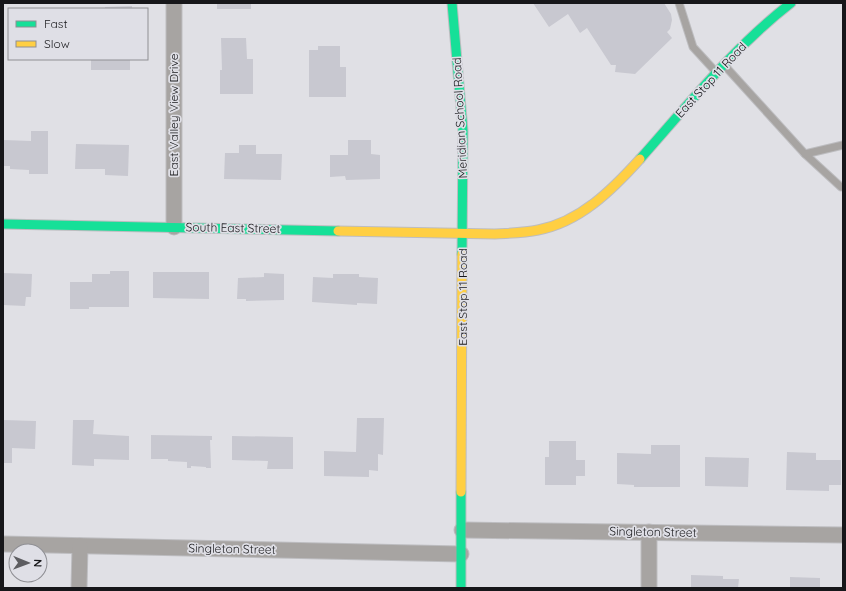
<svg xmlns="http://www.w3.org/2000/svg" width="846" height="591" viewBox="0 0 846 591" font-family="Quicksand,sans-serif">
  <style>
    .building { fill: #c8c8d0 }
    .lines { fill: none; stroke-linecap: round; stroke-linejoin: round }
    .lane-casing { stroke: #bdbdc0; stroke-width: 9 }
    .street-casing { stroke: #bdbdc0; stroke-width: 17 }
    .fast-casing { stroke: #bdbdc0; stroke-width: 11 }
    .slow-casing { stroke: #bdbdc0; stroke-width: 11 }
    .lane { stroke: #a7a4a2; stroke-width: 7 }
    .street { stroke: #a7a4a2; stroke-width: 15 }
    .fast { stroke: #16e098; stroke-width: 9 }
    .slow { stroke: #ffcf43; stroke-width: 9 }
    .labels { text-anchor: middle; stroke-width: 3.5; stroke-linejoin: round; paint-order: stroke }
    .street-label { font-size: 12px; fill: #17171a; stroke: #dfdfe6 }
  </style>
  <rect width="100%" height="100%" fill="#e0e0e5"/>
  <g class="building">
    <rect x="217" y="3" width="34" height="6"/>
    <polygon points="533,3 658,3 659,4 664,3 671,14 672,20 670,29 667,32 672,38 635,74 615,72 616,65 611,65 587,28 580,33 568,14 549,27"/>
    <polygon points="132,6 132,9 105,9 105,7"/>
    <polygon points="221,38 246,38 247,59 253,59 253,94 220,94 220,70 222,70"/>
    <polygon points="318,46 340,46 340,67 346,67 346,97 309,97 309,50 318,50"/>
    <rect x="91" y="59" width="39" height="11"/>
    <polygon points="31,131 48,131 48,174 29,174 29,170 10,169 10,166 3,166 3,140 31,141"/>
    <polygon points="348,140 371,140 371,154 380,155 380,179 346,180 345,176 330,177 330,155 348,155"/>
    <polygon points="76,144 129,145 128,176 105,175 105,169 75,169"/>
    <polygon points="239,145 256,145 256,154 282,154 281,180 224,179 225,153 239,153"/>
    <polygon points="110,271 129,271 129,307 89,307 89,309 70,309 70,282 92,282 92,274 110,274"/>
    <polygon points="153,272 209,272 209,299 153,298"/>
    <polygon points="3,273 32,274 31,297 26,297 25,306 3,305"/>
    <polygon points="264,273 284,274 284,300 246,301 246,299 237,299 238,278 264,277"/>
    <polygon points="333,274 359,274 359,277 378,278 377,304 357,303 357,305 312,302 313,277 333,278"/>
    <polygon points="357,418 384,418 383,455 378,454 378,471 369,470 369,477 324,476 324,451 356,452"/>
    <polygon points="3,420 36,421 35,449 12,448 12,463 3,463"/>
    <polygon points="73,420 94,420 93,434 129,436 129,460 94,459 94,466 72,465"/>
    <polygon points="151,435 212,436 212,440 210,440 211,468 206,468 206,467 191,466 191,468 187,468 187,462 168,461 168,459 151,459"/>
    <polygon points="232,436 293,437 293,469 267,469 268,461 232,460"/>
    <polygon points="549,441 576,441 576,460 585,460 585,476 576,476 576,485 545,485 545,457 549,457"/>
    <polygon points="651,445 680,445 680,487 634,487 634,485 617,484 617,453 651,454"/>
    <polygon points="787,452 816,453 816,460 841,460 841,485 829,485 829,491 786,490"/>
    <polygon points="705,457 749,458 748,487 705,486"/>
    <polygon points="691,575 723,576 723,579 739,579 738,588 691,588"/>
    <polygon points="790,577 820,578 820,588 790,588"/>
  </g>
  <g class="lines">
    <g class="lane-casing">
      <g id="lane">
        <polyline points="679,3 693,47 715,71"/>
        <polyline points="725,66 805,154 841,187"/>
        <polyline points="805,154 843,145"/>
      </g>
    </g>
    <g class="street-casing">
      <g id="street">
        <polyline points="174,227 174,3"/>
        <polyline points="462,530 843,535"/>
        <polyline points="3,544 461,554"/>
        <polyline points="79,588 80,546"/>
        <polyline points="649,588 649,532"/>
      </g>
    </g>
    <g class="fast-casing">
      <g id="fast">
        <polyline points="452,3 463,131 462,254"/>
        <path d="M 640,159 C 688,105 733,48 791,3"/>
        <polyline points="3,224 338,231"/>
        <polyline points="461,588 461,492"/>
      </g>
    </g>
    <g class="slow-casing">
      <g id="slow">
        <path d="M 338,231 L 495,234 C 510,233 524,233 538,230 C 580,222 612,190 640,159"/>
        <polyline points="461,492 462,254"/>
      </g>
    </g>
    <use href="#lane" class="lane"/>
    <use href="#street" class="street"/>
    <use href="#fast" class="fast"/>
    <use href="#slow" class="slow"/>
  </g>
  <g class="labels">
    <g class="street-label">
      <text transform="translate(711 80) rotate(-47)" y="4">East Stop 11 Road</text>
      <text transform="translate(174 115) rotate(-90)" y="4">East Valley View Drive</text>
      <text transform="translate(460 118) rotate(-93)" y="4">Meridian School Road</text>
      <text transform="translate(233 228) rotate(1)" y="4">South East Street</text>
      <text transform="translate(463 297) rotate(-90)" y="4">East Stop 11 Road</text>
      <text transform="translate(653 532) rotate(1)" y="4">Singleton Street</text>
      <text transform="translate(232 549) rotate(1)" y="4">Singleton Street</text>
    </g>
  </g>
  <rect width="846" height="591" fill="none" stroke="#17171a" stroke-width="8"/>
  <rect x="8" y="8" width="140" height="52" fill="#dfdfe6" stroke="#8f8f94"/>
  <rect x="16" y="21" width="20" height="6" fill="#16e098" stroke="#8f8f94"/>
  <text x="44" y="28" font-size="12" fill="#17171a">Fast</text>
  <rect x="16" y="41" width="20" height="6" fill="#ffcf43" stroke="#8f8f94"/>
  <text x="44" y="48" font-size="12" fill="#17171a">Slow</text>
  <g transform="translate(28 563) rotate(91)"><circle r="19" fill="#dfdfe6" stroke="#8f8f94"/>
  <path d="M0-3L7 15L0 10L-7 15Z" fill="#5d5d61"/>
  <text y="-6" font-size="11" font-weight="bold" text-anchor="middle" fill="#17171a">N</text>
  </g>
</svg>
